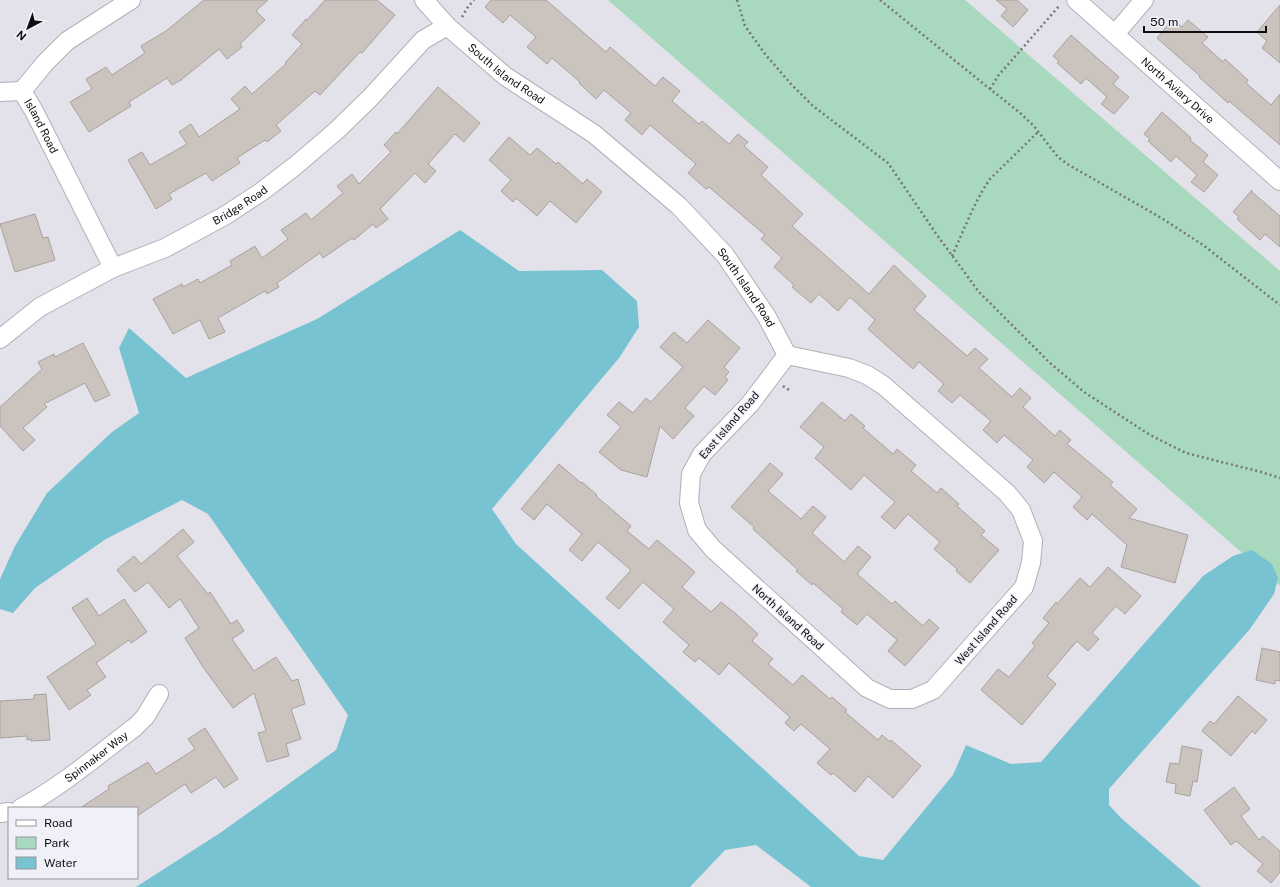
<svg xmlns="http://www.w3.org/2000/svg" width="1280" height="887" viewBox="0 0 1280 887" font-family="'Public Sans',sans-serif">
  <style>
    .green { fill: #a8d8be }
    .water { fill: #78c3d1 }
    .building { fill: #cbc3be; stroke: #a9a19c }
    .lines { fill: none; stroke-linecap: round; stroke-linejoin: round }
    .street-casing { stroke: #b0b0b8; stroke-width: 20 }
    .path { stroke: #76757b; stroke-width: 2.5; stroke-dasharray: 2 3; stroke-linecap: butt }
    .street { stroke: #fff; stroke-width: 18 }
    .labels { text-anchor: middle; stroke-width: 3; stroke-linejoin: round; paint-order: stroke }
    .street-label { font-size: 11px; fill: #0e0e11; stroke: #f0f0f9 }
  </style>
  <rect width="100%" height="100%" fill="#e3e2eb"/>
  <polygon class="green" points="608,0 965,0 1280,271 1280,586"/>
  <polygon class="water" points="460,230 519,271 602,270 637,301 639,327 619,358 492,509 516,544 859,856 883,860 953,775 966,745 1011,764 1041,762 1203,576 1233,556 1252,550 1272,564 1278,578 1274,594 1250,629 1109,789 1109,805 1121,818 1201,887 811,887 756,845 725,850 690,887 136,887 220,833 336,750 348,715 208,514 182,500 106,539 35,588 13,613 0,609 0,579 15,546 47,493 112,432 139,413 119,348 129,328 186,378 317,319"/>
  <g class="building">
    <polygon points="204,0 268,0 256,11 265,20 240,44 242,47 227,59 219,49 181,80 172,85 167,78 129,102 131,106 89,132 70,102 92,89 86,79 106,67 112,75 145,53 141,46 166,31"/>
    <polygon points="325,0 377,0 395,15 362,53 360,52 320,95 315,91 276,125 281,131 267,142 265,140 237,158 240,163 212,181 206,173 169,194 172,199 156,209 128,160 142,152 150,165 187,144 179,132 191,124 199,137 240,109 231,99 245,86 252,94 286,64 285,63 302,44 292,35 306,19 307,20"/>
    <polygon points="491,0 546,0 606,52 610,47 655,86 663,77 680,91 672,101 699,124 702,121 729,144 738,134 748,142 744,146 768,167 761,175 803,214 792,226 869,294 894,265 926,296 914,310 967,356 975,348 988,359 979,368 1012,397 1020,388 1031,398 1023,407 1055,436 1060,430 1071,440 1067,444 1113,482 1110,485 1137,509 1129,518 1188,535 1175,583 1121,567 1127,545 1092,514 1087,520 1073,507 1082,497 1054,472 1044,483 1027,467 1033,460 1004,435 997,443 983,430 991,421 960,395 952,403 938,391 944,384 919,362 913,369 868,329 875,320 850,297 838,311 819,294 811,303 792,287 794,285 774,267 782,258 761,239 765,235 709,187 706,189 688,173 696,164 650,125 642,135 625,120 631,113 604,90 596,99 579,83 580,82 552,58 547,64 527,47 536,37 510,15 503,23 485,7"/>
    <polygon points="996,0 1017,0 1028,10 1013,27 1001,16 1007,9"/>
    <polygon points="1280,5 1280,63 1262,48 1267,41 1257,32"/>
    <polygon points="1173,19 1182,27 1188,20 1208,37 1202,43 1223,62 1225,59 1248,80 1246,83 1271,105 1280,94 1280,145 1229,101 1228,103 1199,77 1200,76 1157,38"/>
    <polygon points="1071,35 1119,77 1113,84 1129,97 1114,114 1101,104 1107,97 1086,78 1081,84 1057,63 1059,61 1053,56"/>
    <polygon points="438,87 480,123 464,142 455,134 428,164 436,171 425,183 415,173 380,209 388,219 376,228 373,224 354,240 352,238 323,258 320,253 277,283 279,287 267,294 265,291 218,318 225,332 209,339 200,320 173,334 153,299 182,284 183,287 198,279 200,283 232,265 230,261 255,246 262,258 288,239 281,230 306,213 311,220 343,193 337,186 352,174 359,184 391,152 384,145 396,132 397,134"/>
    <polygon points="1162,112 1191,138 1190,140 1208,155 1203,162 1218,175 1204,192 1191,182 1197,175 1176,156 1171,162 1148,141 1150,139 1144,134"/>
    <polygon points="509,137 530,155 537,148 556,164 558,162 583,184 587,179 602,192 576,223 550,201 537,216 516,198 513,202 501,191 511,180 489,160"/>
    <polygon points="1252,190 1252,192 1280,216 1280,247 1265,234 1260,240 1237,219 1239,217 1233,212"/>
    <polygon points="35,214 43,238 48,237 55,260 15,272 0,224"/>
    <polygon points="708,320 740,348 724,367 729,372 725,377 728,380 715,395 704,386 685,408 694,416 673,439 660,426 647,477 621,470 599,452 621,427 607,415 619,402 633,413 646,398 651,402 683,367 660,347 674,332 687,343"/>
    <polygon points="83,343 110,395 95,402 85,383 44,404 47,407 23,428 35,440 23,451 0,426 0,407 42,369 38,362 54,354 55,357"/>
    <polygon points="822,402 845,421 851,414 865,426 863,428 893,454 897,449 916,465 911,471 937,493 941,488 959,504 957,506 985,531 981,535 999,550 970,583 956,571 957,569 934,549 940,542 908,514 895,529 881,517 895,502 864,475 851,490 815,458 824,447 800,427"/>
    <polygon points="770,463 783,474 768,491 801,519 813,506 826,517 812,533 844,562 858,546 871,557 857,574 892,604 895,601 923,626 929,619 939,628 905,666 888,651 897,640 867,614 857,625 841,612 843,609 813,583 812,585 796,571 798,570 753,529 754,527 731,507"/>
    <polygon points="559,464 581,483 582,482 597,495 596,496 631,526 627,531 649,549 657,540 695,572 682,587 711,612 721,602 736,614 758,634 752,641 773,659 768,664 793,685 802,675 830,699 832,697 847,710 845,712 878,740 882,735 890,742 891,740 921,766 893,798 868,776 855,792 833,773 831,775 817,763 830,749 801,724 794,731 785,723 790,717 729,663 719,675 699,658 695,662 683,652 689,645 663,622 674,609 643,582 619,609 606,598 631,570 598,542 582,561 569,550 582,534 547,504 534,520 521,509"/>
    <polygon points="183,529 194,542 177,556 208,594 210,592 231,624 237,620 244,631 232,639 254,671 276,657 292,681 298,679 305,704 291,709 301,739 286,744 289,756 267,762 258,733 266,731 254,693 233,708 203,667 185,638 199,628 180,599 169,608 148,582 135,592 117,570 134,556 141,564"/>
    <polygon points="1108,567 1141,596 1125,614 1116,606 1092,633 1099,639 1088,651 1077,641 1047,676 1056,684 1022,725 981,690 998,669 1009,677 1035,646 1032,643 1049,623 1043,618 1056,602 1057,604 1080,578 1090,587"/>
    <polygon points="87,598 99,616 124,599 147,632 131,643 129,640 96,663 106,677 87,690 91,695 69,710 47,677 96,644 72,608"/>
    <polygon points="1262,648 1280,652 1280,681 1275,680 1275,684 1256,680"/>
    <polygon points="46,694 50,740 31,741 31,739 27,740 27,736 0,738 0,701 34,699 34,695"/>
    <polygon points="1238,696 1267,720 1255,734 1252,731 1231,756 1202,731 1210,721 1214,724"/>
    <polygon points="205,728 238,779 224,788 216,777 191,793 185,784 137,816 137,808 80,808 109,789 108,786 148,762 156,774 195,749 188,739"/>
    <polygon points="1182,746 1202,750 1197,782 1193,781 1190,796 1175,793 1176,784 1166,782 1170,763 1179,764"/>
    <polygon points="1234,787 1250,809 1241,816 1259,840 1263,836 1280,851 1280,872 1271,883 1257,871 1263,864 1236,841 1231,845 1204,810"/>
  </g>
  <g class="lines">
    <g class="street-casing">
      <g id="street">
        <path id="s1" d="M 424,0 L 447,26 L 505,76 L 594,134 L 679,206 L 725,255 L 767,317 L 787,355"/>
        <path id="s2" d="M 1076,0 L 1280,181"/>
        <polyline points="1115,34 1144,0"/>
        <path id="s3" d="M 22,91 L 34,111 L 113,268"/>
        <polyline points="22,91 45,63 67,41 131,0"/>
        <polyline points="0,92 22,91"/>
        <path id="s4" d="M 0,339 L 40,307 L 113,268 L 165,248 L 226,215 L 261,192 L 295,166 L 336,131 L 370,98 L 423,40 L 447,26"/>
        <polygon points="787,355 849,368 867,375 883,385 1007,493 1021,510 1033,541 1031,563 1024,587 933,690 912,699 890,699 867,688 713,549 697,530 689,503 691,474 702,454 750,404"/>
        <path id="s5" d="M 21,808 C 62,786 98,755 135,727 L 145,717 L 159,694"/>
        <polyline points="0,813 9,812"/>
      </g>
    </g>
    <g class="path">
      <polyline points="737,0 745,26 765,54 791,84 813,106 888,163 937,235 979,292 1050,363 1084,392 1150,435 1186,453 1261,472 1280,478"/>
      <polyline points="880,0 990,89 1019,112 1033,125 1058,157 1069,165 1163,219 1203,245 1280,305"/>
      <polyline points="462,17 468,7 474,0"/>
      <polyline points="990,89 998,76 1060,5"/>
      <path d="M 952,256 C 964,230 974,202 990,179 L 1038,132"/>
      <polyline points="783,386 789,390"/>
    </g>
    <use href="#street" class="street"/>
  </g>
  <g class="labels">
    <g class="street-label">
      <text dy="4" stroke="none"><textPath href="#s1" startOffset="111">South Island Road</textPath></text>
      <text dy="4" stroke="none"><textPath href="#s2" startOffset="136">North Aviary Drive</textPath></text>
      <text dy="4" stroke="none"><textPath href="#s3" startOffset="40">Island Road</textPath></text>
      <text dy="4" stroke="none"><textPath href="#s4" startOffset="276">Bridge Road</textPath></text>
      <text dy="4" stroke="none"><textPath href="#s1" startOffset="435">South Island Road</textPath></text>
      <text transform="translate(729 425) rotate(-49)" y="4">East Island Road</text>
      <text transform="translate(788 617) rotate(42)" y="4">North Island Road</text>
      <text transform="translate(986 630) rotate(-49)" y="4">West Island Road</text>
      <text dy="4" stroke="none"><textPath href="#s5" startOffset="91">Spinnaker Way</textPath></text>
    </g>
  </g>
  <rect x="8" y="807" width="130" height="72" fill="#f0f0f9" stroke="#96969c"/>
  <rect x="16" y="820" width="20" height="6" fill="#ffffff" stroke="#96969c"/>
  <text x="44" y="827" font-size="12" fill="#0e0e11">Road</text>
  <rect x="16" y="837" width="20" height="12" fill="#a8d8be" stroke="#96969c"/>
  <text x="44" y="847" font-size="12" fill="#0e0e11">Park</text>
  <rect x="16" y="857" width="20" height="12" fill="#78c3d1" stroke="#96969c"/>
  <text x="44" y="867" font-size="12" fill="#0e0e11">Water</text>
  <g transform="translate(28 28) rotate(221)" stroke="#f0f0f9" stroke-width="3" paint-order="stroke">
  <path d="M0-3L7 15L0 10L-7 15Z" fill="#0e0e11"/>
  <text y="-6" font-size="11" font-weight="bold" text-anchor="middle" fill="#0e0e11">N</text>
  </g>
  <path d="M1144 26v6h122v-6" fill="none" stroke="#0e0e11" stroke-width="2"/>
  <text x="1150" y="26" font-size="12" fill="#0e0e11" stroke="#f0f0f9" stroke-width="3" paint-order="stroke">50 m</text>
</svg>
